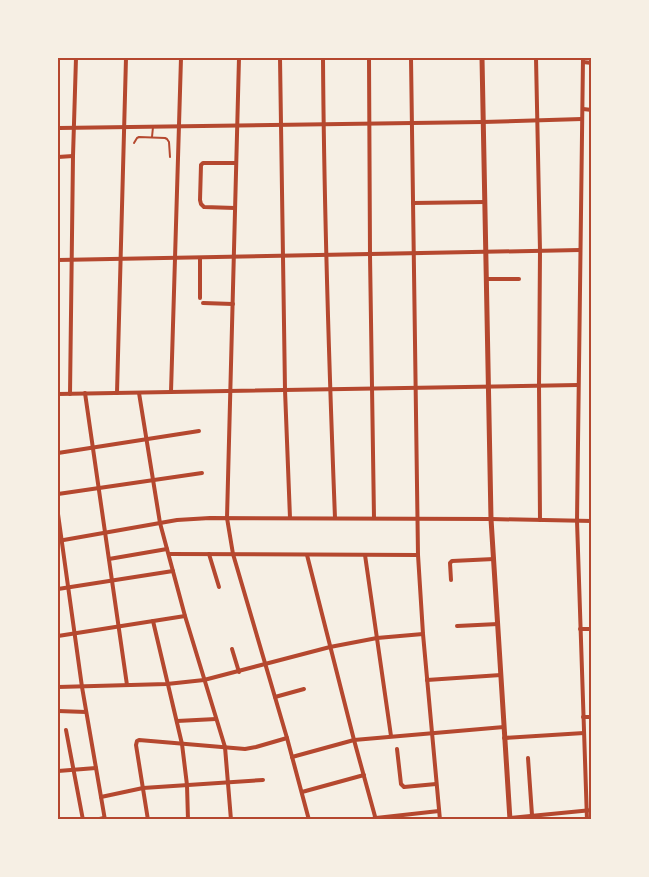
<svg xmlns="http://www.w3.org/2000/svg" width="649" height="877" viewBox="0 0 649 877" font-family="Commissioner,sans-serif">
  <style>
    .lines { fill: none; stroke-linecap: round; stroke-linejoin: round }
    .service { stroke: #b5482f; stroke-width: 2 }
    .minor { stroke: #b5482f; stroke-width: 4 }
    .tertiary { stroke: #b5482f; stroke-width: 5 }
    .neatline { fill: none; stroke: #b5482f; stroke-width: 2 }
  </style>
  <rect width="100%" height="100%" fill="#f6efe4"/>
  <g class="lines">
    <g class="service">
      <polyline points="152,137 153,127"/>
      <polyline points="134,143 137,138 139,137 165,138 167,139 169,142 170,157"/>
    </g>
    <g class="minor">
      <polyline points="239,58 227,518 233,554 287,738 309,820"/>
      <polyline points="280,58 285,390 290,518"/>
      <path d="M 323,58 C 324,211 329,365 335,518"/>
      <polyline points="369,58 370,255 374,518"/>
      <polyline points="411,58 418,555 423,634 440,820"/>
      <polyline points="536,58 540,251 539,386 540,520"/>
      <polyline points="583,58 577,521 587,820"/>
      <polyline points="583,62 592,63"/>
      <polyline points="583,109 592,110"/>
      <polyline points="59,128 483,122 582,119"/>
      <polyline points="58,157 73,156"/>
      <polyline points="413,203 485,202"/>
      <polyline points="235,208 204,207 201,204 200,200 201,165 203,163 236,163"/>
      <polyline points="58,260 580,250"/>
      <polyline points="486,279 519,279"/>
      <polyline points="200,298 200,258"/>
      <polyline points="203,303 233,304"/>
      <polyline points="171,392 181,58"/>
      <polyline points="85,393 127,685"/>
      <polyline points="117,393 126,58"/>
      <polyline points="139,393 160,523 185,616 225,747 231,820"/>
      <polyline points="58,394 578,385"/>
      <polyline points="70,394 73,156 76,58"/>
      <polyline points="58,453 199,431"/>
      <polyline points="58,494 202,473"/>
      <polyline points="58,514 82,687 105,820"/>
      <polyline points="58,541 177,520 210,518 491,519 592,521"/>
      <polyline points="169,554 418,555"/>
      <polyline points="209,554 219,587"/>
      <polyline points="307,555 354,740 376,820"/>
      <polyline points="365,555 391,736"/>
      <polyline points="109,559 167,549"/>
      <polyline points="451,580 450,563 452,561 494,559"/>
      <polyline points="58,589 173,571"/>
      <polyline points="153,621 182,744 187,785 188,820"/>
      <polyline points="457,626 498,624"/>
      <polyline points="580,629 592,629"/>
      <polyline points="58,636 185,616"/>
      <polyline points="232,649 239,672"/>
      <polyline points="427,680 501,675"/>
      <polyline points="58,687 167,684 204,680 330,647 377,638 423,634"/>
      <polyline points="275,697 304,689"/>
      <polyline points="58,711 86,712"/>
      <polyline points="583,717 592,717"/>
      <polyline points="177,721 216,719"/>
      <polyline points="66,730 83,820"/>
      <polyline points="504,738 584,733"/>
      <polyline points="397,749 401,784 404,787 436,784"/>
      <polyline points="292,757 354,740 504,727"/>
      <polyline points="528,758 532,815"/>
      <polyline points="58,771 96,768"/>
      <polyline points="302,792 364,775"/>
      <polyline points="101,797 143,788 263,780"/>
      <polyline points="510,818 592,810"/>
      <polyline points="95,820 104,818"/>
      <polyline points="148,820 136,745 137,741 139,740 245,749 256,747 287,738"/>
      <polyline points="369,820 376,818 439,811"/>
    </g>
    <polyline class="tertiary" points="482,58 491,519 510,820"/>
  </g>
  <rect width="649" height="877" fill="none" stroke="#f6efe4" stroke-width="118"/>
  <rect x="59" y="59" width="531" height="759" class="neatline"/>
</svg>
